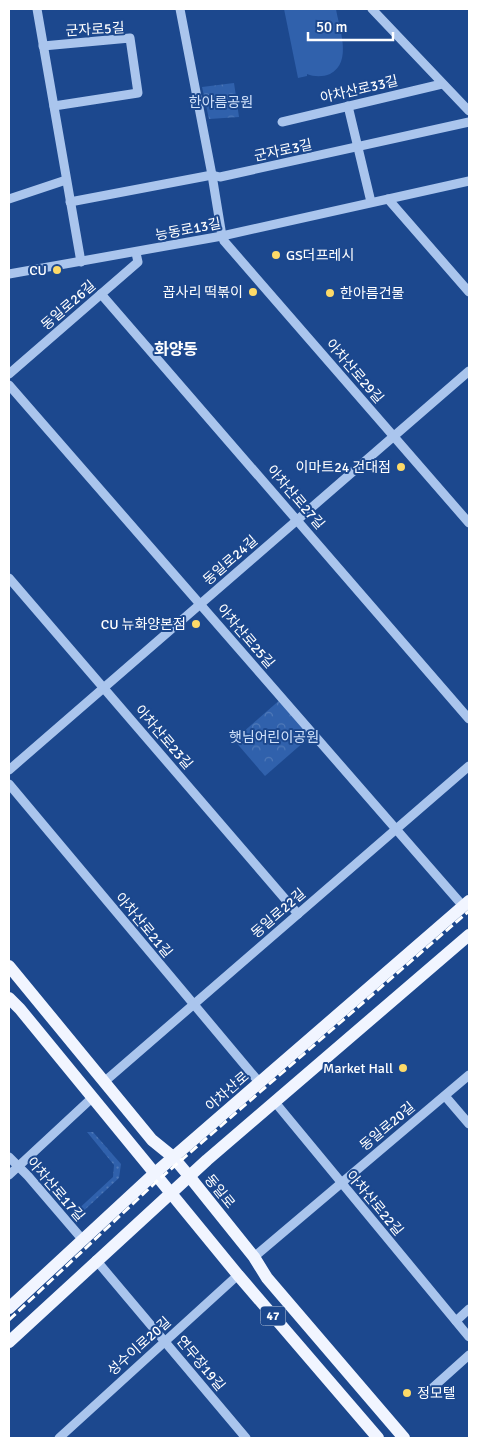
<svg xmlns="http://www.w3.org/2000/svg" width="478" height="1447" viewBox="0 0 478 1447" font-family="Signika,'Noto Sans KR',sans-serif">
  <style>
    .park { fill: url(#park-crowns) }
    .garden { fill: url(#garden-dots) }
    .pitch { fill: #3061ac }
    .lines { fill: none; stroke-linecap: round; stroke-linejoin: round }
    .minor { stroke: #aac5ed; stroke-width: 9 }
    .major { stroke: #f1f5ff; stroke-width: 12 }
    .rail { stroke: #fff; stroke-width: 3; stroke-dasharray: 9 4; stroke-linecap: butt }
    .poi-dot { fill: #fdda68; stroke: #1c488e; stroke-width: 2 }
    .labels { text-anchor: middle; stroke-width: 4; stroke-linejoin: round; paint-order: stroke }
    .shield { fill: #1c488e; stroke: #bbc8dd; stroke-width: 1 }
    .shield-label { font-size: 12px; font-weight: bold; fill: #fff }
    .street-label { font-size: 14px; fill: #fff; stroke: #1c488e }
    .park-label { font-size: 14px; fill: #d0e1fa; stroke: #1c488e }
    .poi-label { font-size: 14px; fill: #fff; stroke: #1c488e; text-anchor: end }
    .quarter-label { font-size: 16px; font-weight: bold; fill: #fff; stroke: #1c488e }
  </style>
  <defs>
    <pattern id="park-crowns" width="20" height="18" patternUnits="userSpaceOnUse" patternTransform="scale(1.25)"><rect width="20" height="18" fill="#3061ac"/><path d="M2 6a3 3 0 1 1 6 0M12 15a3 3 0 1 1 6 0" fill="none" stroke="#4f79b8"/></pattern>
    <pattern id="garden-dots" width="8" height="8" patternUnits="userSpaceOnUse" patternTransform="scale(1.25)"><rect width="8" height="8" fill="#3061ac"/><path d="M2 2h.1M6 6h.1" fill="none" stroke="#4f79b8" stroke-width="1.8" stroke-linecap="round"/></pattern>
  </defs>
  <rect width="100%" height="100%" fill="#1c488e"/>
  <g class="park">
    <polygon points="234,83 239,117 209,119 202,87"/>
    <polygon points="282,698 313,734 265,776 234,740"/>
  </g>
  <polygon class="garden" points="87,1132 93,1132 121,1164 119,1178 76,1218 73,1214 113,1177 114,1165"/>
  <path class="pitch" d="M 284,9 L 336,9 C 339,28 353,62 330,74 C 323,77 314,77 307,74 L 307,76 L 298,78 Z"/>
  <g class="lines">
    <g class="minor">
      <polyline points="37,9 81,262"/>
      <polyline points="180,9 212,175 222,236 224,241 469,523"/>
      <polyline points="372,9 469,111"/>
      <polyline points="43,46 130,38 138,93 54,106"/>
      <polyline points="348,106 371,202"/>
      <polyline points="282,122 442,84"/>
      <polyline points="9,199 66,180"/>
      <polyline points="388,199 469,292"/>
      <polyline points="70,202 212,175 220,177 469,122"/>
      <polyline points="9,274 222,236 469,181"/>
      <polyline points="101,294 469,719"/>
      <polyline points="9,374 138,262 136,253"/>
      <polyline points="9,385 463,906"/>
      <polyline points="9,578 298,914"/>
      <polyline points="9,770 469,371"/>
      <polyline points="9,784 259,1082"/>
      <polyline points="104,1082 469,766"/>
      <polyline points="445,1096 469,1124"/>
      <polyline points="274,1101 469,1337"/>
      <polyline points="9,1157 28,1176 82,1239"/>
      <polyline points="9,1175 93,1097"/>
      <polyline points="254,1257 469,1075"/>
      <polyline points="96,1260 246,1438"/>
      <polyline points="456,1321 469,1309"/>
      <polyline points="430,1390 469,1355"/>
      <polyline points="59,1438 238,1275"/>
    </g>
    <g class="major">
      <polyline points="9,966 152,1140 173,1157 189,1176 254,1257 267,1278 404,1438"/>
      <polyline points="9,998 20,1009 238,1275 378,1438"/>
      <polyline points="9,1308 155,1173 469,901"/>
      <polyline points="9,1342 207,1160 469,935"/>
    </g>
    <polyline class="rail" points="9,1320 156,1182 469,911"/>
  </g>
  <g class="poi-dot">
    <circle cx="276" cy="255" r="5"/>
    <circle cx="57" cy="270" r="5"/>
    <circle cx="253" cy="292" r="5"/>
    <circle cx="330" cy="293" r="5"/>
    <circle cx="401" cy="467" r="5"/>
    <circle cx="196" cy="624" r="5"/>
    <circle cx="403" cy="1068" r="5"/>
    <circle cx="407" cy="1393" r="5"/>
  </g>
  <g class="labels">
    <rect class="shield" x="260.5" y="1306.5" width="25" height="19" rx="4"/>
    <g class="shield-label">
      <text x="273" y="1320">47</text>
    </g>
    <g class="street-label">
      <text transform="translate(95 29) rotate(-3)" y="5">군자로5길</text>
      <text transform="translate(359 89) rotate(-13)" y="5">아차산로33길</text>
      <text transform="translate(283 150) rotate(-12)" y="5">군자로3길</text>
      <text transform="translate(188 229) rotate(-11)" y="5">능동로13길</text>
      <text transform="translate(68 305) rotate(-41)" y="5">동일로26길</text>
      <text transform="translate(355 371) rotate(49)" y="5">아차산로29길</text>
      <text transform="translate(296 497) rotate(49)" y="5">아차산로27길</text>
      <text transform="translate(230 560) rotate(-41)" y="5">동일로24길</text>
      <text transform="translate(246 636) rotate(49)" y="5">아차산로25길</text>
      <text transform="translate(164 737) rotate(49)" y="5">아차산로23길</text>
      <text transform="translate(278 913) rotate(-41)" y="5">동일로22길</text>
      <text transform="translate(144 925) rotate(50)" y="5">아차산로21길</text>
      <text transform="translate(227 1091) rotate(-41)" y="5">아차산로</text>
      <text transform="translate(387 1126) rotate(-40)" y="5">동일로20길</text>
      <text transform="translate(56 1189) rotate(49)" y="5">아차산로17길</text>
      <text transform="translate(220 1191) rotate(51)" y="5">동일로</text>
      <text transform="translate(375 1203) rotate(50)" y="5">아차산로22길</text>
      <text transform="translate(139 1346) rotate(-42)" y="5">성수이로20길</text>
      <text transform="translate(201 1363) rotate(50)" y="5">연무장19길</text>
    </g>
    <g class="park-label">
      <text x="221" y="107">한아름공원</text>
      <text x="274" y="742">햇님어린이공원</text>
    </g>
    <g class="poi-label">
      <text x="286" y="260" text-anchor="start">GS더프레시</text>
      <text x="47" y="275">CU</text>
      <text x="243" y="297">꼽사리 떡볶이</text>
      <text x="340" y="298" text-anchor="start">한아름건물</text>
      <text x="391" y="472">이마트24 건대점</text>
      <text x="186" y="629">CU 뉴화양본점</text>
      <text x="393" y="1073">Market Hall</text>
      <text x="417" y="1398" text-anchor="start">정모텔</text>
    </g>
    <g class="quarter-label">
      <text x="176" y="355">화양동</text>
    </g>
  </g>
  <rect width="478" height="1447" fill="none" stroke="#ffffff" stroke-width="20"/>
  <path d="M308 32v8h85v-8" fill="none" stroke="#ffffff" stroke-width="2.5"/>
  <text x="316" y="32" font-size="15" fill="#ffffff" stroke="#1c488e" stroke-width="4" paint-order="stroke">50 m</text>
</svg>
